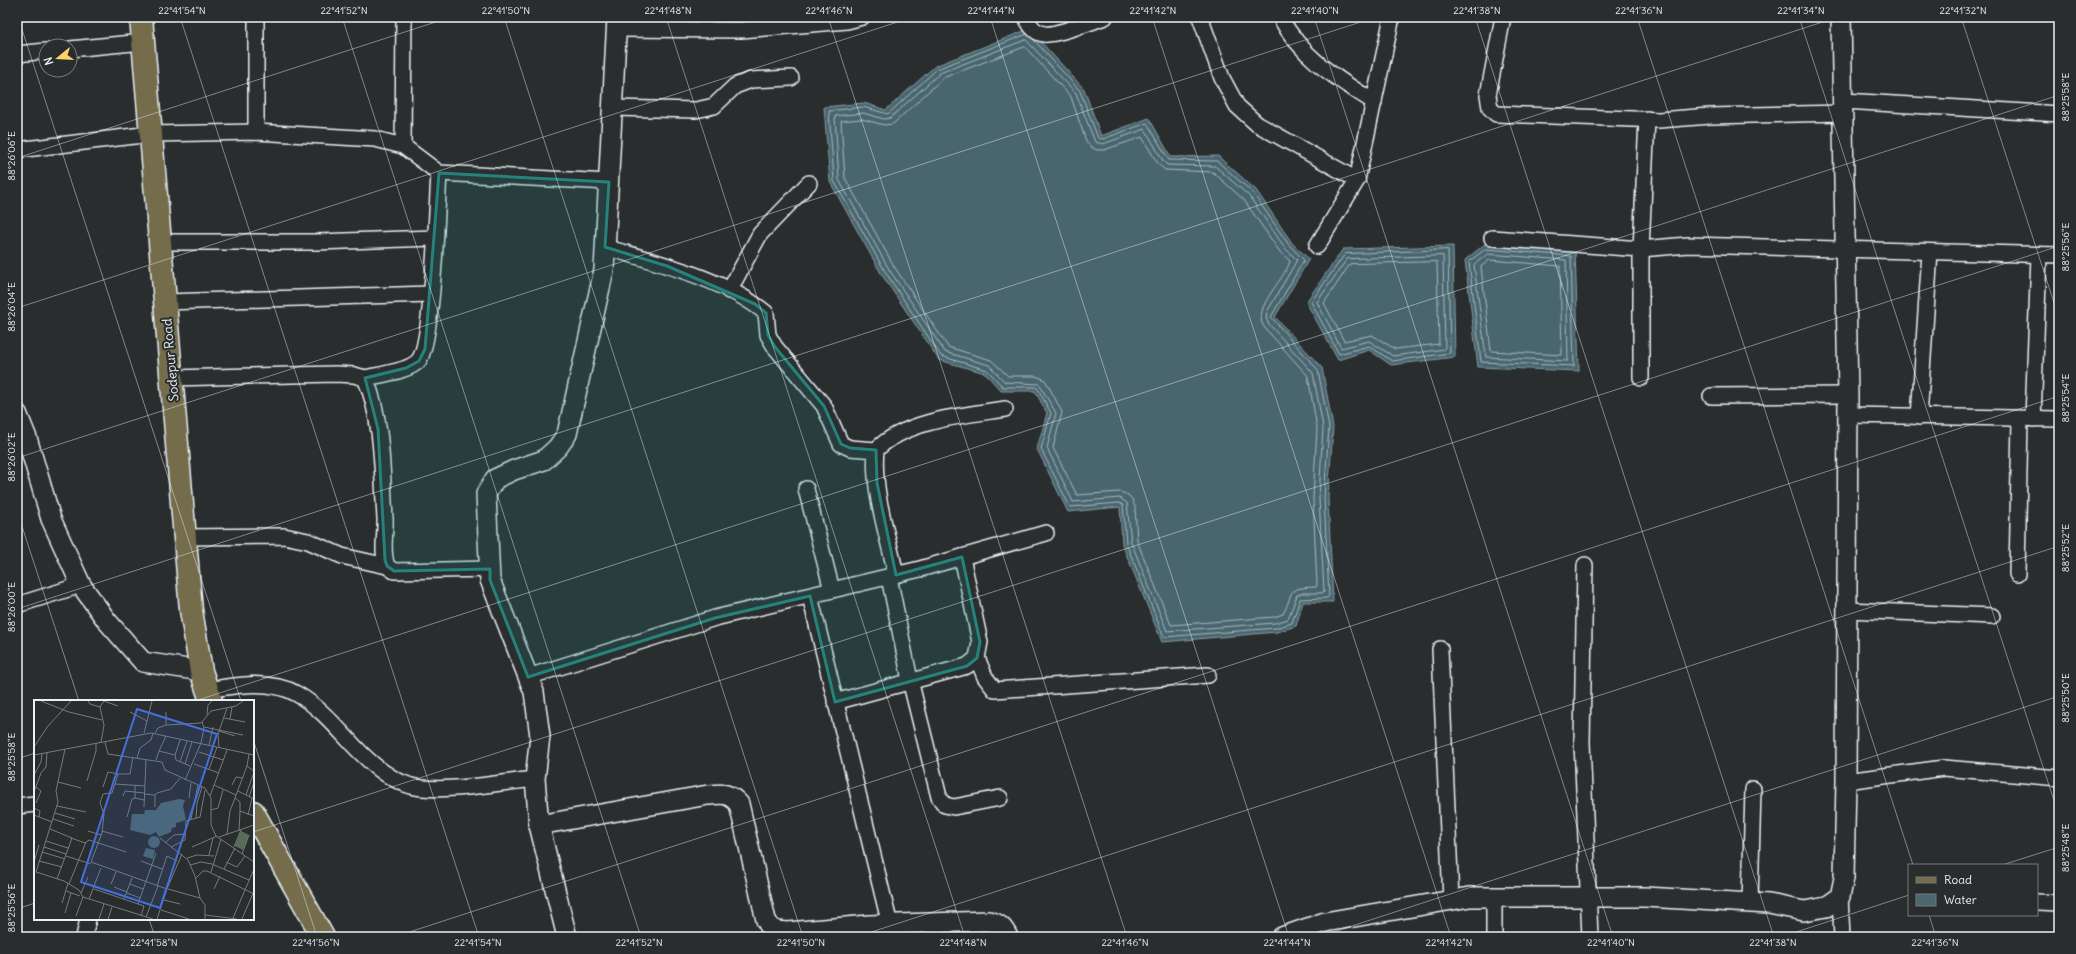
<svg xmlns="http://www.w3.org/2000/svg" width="2076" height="954" viewBox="0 0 2076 954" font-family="Delius,sans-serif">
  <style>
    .water { fill: #4a666e; stroke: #899ea5 }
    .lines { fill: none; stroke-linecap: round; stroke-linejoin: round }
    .shore { stroke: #a9b9c1; stroke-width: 1 }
    .minor-casing { stroke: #e8f1f8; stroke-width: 18 }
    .tertiary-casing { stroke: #e8f1f8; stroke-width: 22 }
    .primary-casing { stroke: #e8f1f8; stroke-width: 25 }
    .minor { stroke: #2a2d2e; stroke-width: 15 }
    .tertiary { stroke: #2a2d2e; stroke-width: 19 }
    .primary { stroke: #746c4b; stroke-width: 22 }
    .marked { fill: #25827c; fill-opacity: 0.2; stroke: #25827c; stroke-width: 3; stroke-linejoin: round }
    .ticks { fill: none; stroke: #e8f1f8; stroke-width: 1; stroke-opacity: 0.45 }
    .labels { text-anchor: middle; stroke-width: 4; stroke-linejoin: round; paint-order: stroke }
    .street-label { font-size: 13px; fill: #e8f1f8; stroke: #2a2d2e }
    .inset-road { fill: none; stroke: #767b7f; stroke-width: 1 }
    .view { fill: #466fde; fill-opacity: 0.15; stroke: #466fde; stroke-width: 2 }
    .inset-edge { fill: none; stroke: #e8f1f8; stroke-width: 2 }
    .neatline { fill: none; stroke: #e8f1f8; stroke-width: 1.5 }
    .ticks-label { font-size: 10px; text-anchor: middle; fill: #e8f1f8 }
  </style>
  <rect width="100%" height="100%" fill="#2a2d2e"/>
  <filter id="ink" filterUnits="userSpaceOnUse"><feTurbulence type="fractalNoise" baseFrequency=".025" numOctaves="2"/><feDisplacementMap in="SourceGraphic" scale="8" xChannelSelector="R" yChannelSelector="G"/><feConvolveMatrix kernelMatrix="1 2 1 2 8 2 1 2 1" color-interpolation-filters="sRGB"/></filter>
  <g filter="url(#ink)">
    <g class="water">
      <polygon points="1029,29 1084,89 1101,136 1149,118 1171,157 1218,156 1256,190 1292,243 1309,259 1275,317 1322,368 1333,427 1328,498 1333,602 1303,602 1296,626 1277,632 1162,642 1122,544 1120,507 1068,512 1037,449 1047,413 1035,391 1001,391 985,373 939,360 882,275 830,182 824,107 864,103 886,110 935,66"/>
      <polygon points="1485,244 1575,251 1579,371 1478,367 1465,260"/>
      <polygon points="1453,246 1455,357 1391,365 1369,350 1338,360 1306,302 1343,249"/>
    </g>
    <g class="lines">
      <g class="shore">
        <polyline points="1027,34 937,69 888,114 863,107 829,111 834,181 886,273 941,356 987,370 1003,387 1035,387 1038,389 1051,413 1041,449 1070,507 1119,503 1123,505 1126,543 1164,637 1276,628 1292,623 1300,599 1327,598 1329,596 1324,498 1329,427 1318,370 1271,317 1304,260 1289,245 1253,193 1217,161 1169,160 1147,123 1103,139 1098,138 1080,91 1033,39"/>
        <polygon points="1026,40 1076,93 1095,142 1103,144 1145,129 1163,161 1167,165 1215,166 1249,196 1285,248 1297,260 1267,312 1266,318 1268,323 1313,373 1323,427 1319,498 1324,591 1322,593 1303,593 1297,595 1288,619 1275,623 1167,631 1131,542 1127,503 1120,498 1073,502 1047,448 1056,413 1039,384 1005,382 989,365 945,352 890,271 839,180 835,116 863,113 884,119 890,118 940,73"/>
        <path d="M 1025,47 L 1071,97 L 1086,141 L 1091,147 L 1097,150 L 1104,150 L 1142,137 L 1158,164 L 1165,170 L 1213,172 L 1244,200 L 1280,252 L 1290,261 C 1285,280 1251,308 1264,327 L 1308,376 L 1317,428 L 1313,498 L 1317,585 L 1316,587 C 1284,588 1295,592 1283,614 L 1274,617 L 1171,625 L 1137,541 L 1135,507 L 1132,499 L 1128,495 L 1120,492 L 1077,495 L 1053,448 L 1062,412 L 1048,385 L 1044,379 L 1035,376 L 1008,376 L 991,360 L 948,347 L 895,268 L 845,178 L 841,121 L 862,119 L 884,125 L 893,124 L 943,78 Z"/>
        <polygon points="1486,249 1571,256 1574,366 1481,362 1469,262"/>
        <polygon points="1448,250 1450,353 1392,361 1369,346 1339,354 1311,302 1345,254"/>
        <polygon points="1488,254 1566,260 1568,361 1486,357 1474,265"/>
        <polygon points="1443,256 1445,349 1393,356 1369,341 1341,348 1317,302 1347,259"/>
        <polygon points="1490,260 1560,266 1562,355 1491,351 1481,267"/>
        <polygon points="1437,262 1439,344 1395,349 1372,335 1344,341 1324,303 1350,264"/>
      </g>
      <g class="minor-casing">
        <g id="minor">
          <path d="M 1026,17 C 1029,24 1035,33 1044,34 C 1055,36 1093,21 1105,17"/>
          <polyline points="1200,17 1222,78 1237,106 1257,124 1357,180"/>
          <path d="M 1280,17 C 1302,58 1336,78 1374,102"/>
          <polyline points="1503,17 1488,95 1490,108 1496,114 1659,120 1710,116 1844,113"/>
          <polyline points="617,29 741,30 847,21 862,17"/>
          <polyline points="70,49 143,42"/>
          <polyline points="17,54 46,51"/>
          <polyline points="1844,101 2059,114"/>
          <polyline points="613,108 696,110 714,106 735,86 751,80 791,78"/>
          <polyline points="256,132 256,17"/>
          <polyline points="403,146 404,17"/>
          <polyline points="17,150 151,134 256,132 375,139 403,146 439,173 609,182"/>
          <polyline points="1492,238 1641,249 1688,245 2059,255"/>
          <polyline points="160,242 316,242 435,238"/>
          <polyline points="1317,246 1357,180 1392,17"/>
          <path d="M 605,247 C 658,263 723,278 766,313 L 768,335 L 775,347 L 824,406 L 841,444 L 850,448 L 876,450"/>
          <polyline points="729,291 760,234 809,183"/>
          <polyline points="165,302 431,294"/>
          <path d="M 172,378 L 336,374 L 354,375 L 365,378 C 383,418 382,474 385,518 C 386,534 381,551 387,566 L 394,571 L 490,569"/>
          <path d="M 365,378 C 378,375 411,371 419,360 C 433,341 437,204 439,173"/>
          <polyline points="1641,378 1641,249 1647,119"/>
          <polyline points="1711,396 1848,395"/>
          <polyline points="1848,415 2059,419"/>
          <polyline points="1919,417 1930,252"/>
          <polyline points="2033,419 2039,255"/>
          <polyline points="806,489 832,590"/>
          <polyline points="185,537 284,536 308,541 342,556 387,566"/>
          <polyline points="1585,565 1582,742 1590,937"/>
          <polyline points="2017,574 2020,419"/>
          <path d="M 896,575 C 888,535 872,491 876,450 C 905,420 966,415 1005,409"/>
          <polyline points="889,577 910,680 939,797 945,805 954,807 1000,798"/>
          <polyline points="810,596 890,925"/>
          <polyline points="17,605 81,585"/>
          <polyline points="1847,610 1992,616"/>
          <polyline points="1440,649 1451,900"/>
          <polyline points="977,658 985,677 995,690 1208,675"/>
          <polyline points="528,677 715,618 920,569 1046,533"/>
          <path d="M 208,690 C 236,685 271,679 297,694 C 322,708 341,733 361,753 C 376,768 391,780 411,786 C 440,794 503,782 535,779"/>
          <polyline points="835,702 967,666 977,658 980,642 962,557"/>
          <polyline points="1846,781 1944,768 2059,778"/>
          <polyline points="17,806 35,804"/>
          <polyline points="1840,897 1842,937"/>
          <polyline points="2037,902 2059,903"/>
          <polyline points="1750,903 1753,789"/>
          <polyline points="84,937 88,919"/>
          <polyline points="1494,937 1494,897"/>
        </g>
      </g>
      <g class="tertiary-casing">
        <g id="tertiary">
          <polyline points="17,413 27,438 51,519 81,585 107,621 143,662 201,671"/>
          <path d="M 539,825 L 708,795 C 722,794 728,792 739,804 L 766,920 L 770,927 L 776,931 L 788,932 L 869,925 L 989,921 C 1000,924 1003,927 1008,937"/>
          <polyline points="567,937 539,825 535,779 540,736 534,692 490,580 486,494 495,479 514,470 544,460 558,447 567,434 604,270 617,17"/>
          <polyline points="1282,937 1325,922 1470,897 1645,897 1769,904 1804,911 1826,907 1840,897 1844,878 1846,781 1848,395 1841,17"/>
        </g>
      </g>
      <g class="primary-casing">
        <g id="primary">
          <polyline points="141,17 191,610 201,671 211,701"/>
          <polyline points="253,812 323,937"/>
        </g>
      </g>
      <use href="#minor" class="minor"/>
      <use href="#tertiary" class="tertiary"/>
      <use href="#primary" class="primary"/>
    </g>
  </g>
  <path class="marked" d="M 439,173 L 609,182 L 605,247 L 667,266 L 755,304 L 766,313 L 768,335 L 775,347 L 824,406 L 841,444 L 850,448 L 876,450 L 877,483 L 896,575 L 962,557 L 980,642 L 977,658 L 967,666 L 835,702 L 810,596 L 715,618 L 528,677 L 490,580 L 490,569 L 394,571 L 387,566 L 385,560 L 378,429 L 365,378 L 406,368 L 419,361 L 425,349 Z"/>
  <path class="ticks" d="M 18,17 L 241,701M 180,17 L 479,937M 342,17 L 641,937M 504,17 L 803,937M 666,17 L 965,937M 828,17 L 1127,937M 990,17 L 1289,937M 1152,17 L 1451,937M 1314,17 L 1613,937M 1475,17 L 1774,937M 1637,17 L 1913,865M 1799,17 L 2059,816M 1961,17 L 2059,318M 17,158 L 451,17M 17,308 L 913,17M 17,458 L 1376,17M 17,511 L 79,701M 17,609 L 1838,17M 195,701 L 2059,95M 253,739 L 317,937M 17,759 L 35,753M 253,832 L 2059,246M 2002,865 L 2059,847M 17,909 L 35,903M 1929,915 L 1936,937M 149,919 L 155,937M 394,937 L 2059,396M 856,937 L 2059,546M 1318,937 L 2059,696M 1781,937 L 1909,895"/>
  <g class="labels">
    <g class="street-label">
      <text transform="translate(170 360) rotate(-95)" y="5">Sodepur Road</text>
    </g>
  </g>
  <g transform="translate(34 700)">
    <rect width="220" height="220" fill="#2a2d2e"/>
    <path d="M 207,131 L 215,135 L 209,150 L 201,146 Z" fill="#586d59"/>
    <path d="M 145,99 L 151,100 L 149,106 L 152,120 L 142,123 L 142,127 L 138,128 L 137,132 L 125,137 L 122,132 L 116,135 L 96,130 L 98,114 L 110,114 L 111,110 L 122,110 L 127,103 ZM114 142a6 6 0 1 1 12 0a6 6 0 1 1-12 0ZM 112,148 L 121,150 L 119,159 L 109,156 Z" fill="#4a666e"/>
    <path class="inset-road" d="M 7,1 L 35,12 L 68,20M 54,1 L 56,4 L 66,7 L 70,25 L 67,42M 66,7 L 70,1 L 84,6M 96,12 L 113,21M 132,12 L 132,25M 173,15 L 174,5 L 178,1M 190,18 L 211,22M 196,19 L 198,7M 170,27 L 209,35M 185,31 L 201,36M 110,33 L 118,1M 121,33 L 124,28 L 132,25 L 167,23 L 177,11 L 202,6 L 209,1M 71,42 L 74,54 L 128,62 L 131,70 L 171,88 L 177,98 L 177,125 L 182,136 L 220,162M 175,45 L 179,27M 0,47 L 14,26 L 37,1M 185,48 L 184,34 L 193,8M 31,49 L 22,91 L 24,102 L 2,172 L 30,181 L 45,190 L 49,197 L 119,219M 125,51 L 132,36M 165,52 L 189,60M 215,54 L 213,66 L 220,71M 0,55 L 117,33 L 220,55M 141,55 L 142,60 L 156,66M 99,57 L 96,74 L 84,74 L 78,93 L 69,94 L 66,103 L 70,114 L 68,133 L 57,162 L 133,189 L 123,219M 103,58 L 106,48 L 117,40 L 119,33M 122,60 L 125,51 L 141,55 L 146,40M 146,62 L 153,41M 151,64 L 158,42M 160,64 L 185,73M 213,66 L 201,98 L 206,102 L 206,111 L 220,116M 175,69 L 183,47M 0,75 L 7,62 L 8,54M 151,80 L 167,43 L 170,28 L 168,22M 53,81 L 62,51 L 62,43M 24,82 L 47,88M 81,84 L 111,86M 101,85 L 101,98 L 110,100M 180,85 L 202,95M 198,85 L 202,77 L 209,78M 2,87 L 7,91 L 2,103M 69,87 L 74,72 L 84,74M 204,91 L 220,99M 0,92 L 7,73 L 12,67 L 13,53M 110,94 L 121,95 L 121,107M 121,95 L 123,93 L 137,89 L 146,78M 212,95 L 220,72M 89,96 L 91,91 L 110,93M 176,96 L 193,50M 215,97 L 220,82M 155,98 L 157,83M 23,106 L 52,112M 110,107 L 112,60M 0,108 L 6,111 L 5,117M 177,110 L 184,108 L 189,90M 21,113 L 41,119M 0,115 L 18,122M 214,115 L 218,98M 93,117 L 98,99 L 101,98M 162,118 L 163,103 L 168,87M 19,119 L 40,126M 157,119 L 164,85M 16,129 L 38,138 L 23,179M 54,131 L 67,135M 68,131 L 89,137M 205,131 L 206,111M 193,134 L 196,111 L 201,98M 185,137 L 220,125M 37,138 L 51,143 L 55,140 L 92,152M 126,138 L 154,160 L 161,176 L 166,198 L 171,205 L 171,219M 12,141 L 34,148M 131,143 L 140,135 L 151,134M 10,147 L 32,154M 137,147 L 151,140 L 152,121 L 166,117 L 171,90M 158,147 L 183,136M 200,147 L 207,130M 8,152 L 31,159M 208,154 L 215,135M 175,155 L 179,138M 32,156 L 57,164M 153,158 L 163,155 L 180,156M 5,161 L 28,167M 107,161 L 128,169M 0,162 L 5,145M 192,162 L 203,167 L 211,156M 156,165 L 167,162 L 178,164 L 215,180M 190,169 L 201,148M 177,172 L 187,139M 162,178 L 169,171 L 173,171 L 220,194M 35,184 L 52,142M 77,184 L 82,172M 96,184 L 109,189M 123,186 L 133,156 L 143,161M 80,187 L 93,192M 60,189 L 110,206 L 107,216M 133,189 L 148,154M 134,189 L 166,198M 180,189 L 186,176M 32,191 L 46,196M 47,193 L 54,177M 93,193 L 106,198M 55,199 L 67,168M 90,199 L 98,178M 130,200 L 146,204M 28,203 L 34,183M 104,204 L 122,153M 127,210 L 155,219M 31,213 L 37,193M 171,215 L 203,219M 42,216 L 49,197M 112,217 L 124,186M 199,218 L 220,169M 65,219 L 70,204M 74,219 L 78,207M 208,219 L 220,191"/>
    <path class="view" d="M 103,9 L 183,34 L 126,208 L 47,182 Z"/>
    <rect width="220" height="220" class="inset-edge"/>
  </g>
  <rect width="2076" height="954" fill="none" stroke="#2a2d2e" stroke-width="44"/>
  <rect x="1908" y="864" width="130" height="52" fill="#2a2d2e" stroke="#767b7f"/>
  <rect x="1916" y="877" width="20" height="6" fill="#746c4b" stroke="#767b7f"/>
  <text x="1944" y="884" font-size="12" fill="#e8f1f8">Road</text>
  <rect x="1916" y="894" width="20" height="12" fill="#4a666e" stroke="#767b7f"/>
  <text x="1944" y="904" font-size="12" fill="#e8f1f8">Water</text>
  <g transform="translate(58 58) rotate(252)"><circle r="19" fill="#2a2d2e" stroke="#767b7f"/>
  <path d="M0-3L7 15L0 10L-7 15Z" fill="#ffd166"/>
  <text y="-6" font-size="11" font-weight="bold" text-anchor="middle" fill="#e8f1f8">N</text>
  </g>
  <rect x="22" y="22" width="2032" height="910" class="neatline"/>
  <g class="ticks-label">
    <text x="182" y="14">22°41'54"N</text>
    <text x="344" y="14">22°41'52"N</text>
    <text x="506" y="14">22°41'50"N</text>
    <text x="668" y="14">22°41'48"N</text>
    <text x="829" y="14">22°41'46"N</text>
    <text x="991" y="14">22°41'44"N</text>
    <text x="1153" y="14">22°41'42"N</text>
    <text x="1315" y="14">22°41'40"N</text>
    <text x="1477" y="14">22°41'38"N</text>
    <text x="1639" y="14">22°41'36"N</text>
    <text x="1801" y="14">22°41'34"N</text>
    <text x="1963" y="14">22°41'32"N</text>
    <text transform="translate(2065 97) rotate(-90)" y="4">88°25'58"E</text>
    <text transform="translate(11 156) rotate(-90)" y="4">88°26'06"E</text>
    <text transform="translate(2065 247) rotate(-90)" y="4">88°25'56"E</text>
    <text transform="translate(11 307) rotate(-90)" y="4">88°26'04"E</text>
    <text transform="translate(2065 398) rotate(-90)" y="4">88°25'54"E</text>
    <text transform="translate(11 457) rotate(-90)" y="4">88°26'02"E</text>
    <text transform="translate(2065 548) rotate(-90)" y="4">88°25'52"E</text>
    <text transform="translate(11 607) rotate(-90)" y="4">88°26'00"E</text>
    <text transform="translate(2065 698) rotate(-90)" y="4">88°25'50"E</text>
    <text transform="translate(11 757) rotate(-90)" y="4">88°25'58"E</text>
    <text transform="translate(2065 848) rotate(-90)" y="4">88°25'48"E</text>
    <text transform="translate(11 908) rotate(-90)" y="4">88°25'56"E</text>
    <text x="154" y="946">22°41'58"N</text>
    <text x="316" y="946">22°41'56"N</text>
    <text x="478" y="946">22°41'54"N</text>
    <text x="639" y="946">22°41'52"N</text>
    <text x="801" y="946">22°41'50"N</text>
    <text x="963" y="946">22°41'48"N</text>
    <text x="1125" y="946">22°41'46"N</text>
    <text x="1287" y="946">22°41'44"N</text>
    <text x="1449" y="946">22°41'42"N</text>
    <text x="1611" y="946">22°41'40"N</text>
    <text x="1773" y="946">22°41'38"N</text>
    <text x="1935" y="946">22°41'36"N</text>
  </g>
</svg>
